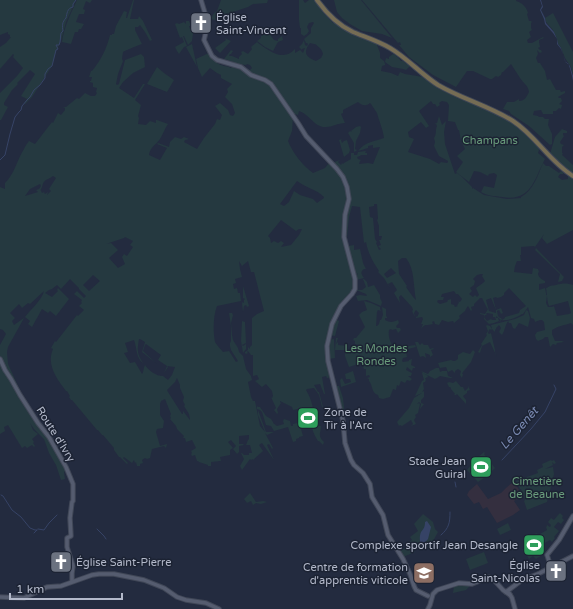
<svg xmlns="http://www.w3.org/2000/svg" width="573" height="609" viewBox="0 0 573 609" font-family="'Varela Round',sans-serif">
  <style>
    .medical { fill: #342f3f }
    .green { fill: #253940; fill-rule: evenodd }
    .water { fill: #364366 }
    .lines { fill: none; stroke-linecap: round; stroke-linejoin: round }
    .stream { stroke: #364366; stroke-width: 1 }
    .major-casing { stroke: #404757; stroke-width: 5.5 }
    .highway-casing { stroke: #3f4656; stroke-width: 6 }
    .major { stroke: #555c6f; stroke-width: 3.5 }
    .highway { stroke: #756c54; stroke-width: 4 }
    .labels { text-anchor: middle; stroke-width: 3; stroke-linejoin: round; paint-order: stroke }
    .poi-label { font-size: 11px; fill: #b3b9ca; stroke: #1c2333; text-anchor: end }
    .park-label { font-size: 11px; fill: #699b7b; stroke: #1c2333 }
    .street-label { font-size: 11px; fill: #b3b9ca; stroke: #1c2333 }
    .water-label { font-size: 12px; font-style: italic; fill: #7a8ab2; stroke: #1c2333 }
  </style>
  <rect width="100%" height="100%" fill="#232b3f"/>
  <polygon class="medical" points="514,481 519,490 516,493 520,497 514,501 520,510 513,515 497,523 487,507 483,509 479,502 474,504 467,495 469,491 477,484 488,499 501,493 506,488"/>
  <g class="green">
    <polygon points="0,0 76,0 66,22 61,41 56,51 52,66 32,97 25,104 24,104 27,99 21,96 35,74 30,70 17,83 18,84 12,90 4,103 4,105 8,107 1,120 0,120 0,93 17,76 23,68 13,57 14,55 13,54 0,69 0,47 6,43 11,37 10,37 10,35 8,34 8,32 0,35"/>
    <path d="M 77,0 L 92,0 L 90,3 L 86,1 L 83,9 L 85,10 L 84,14 L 79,14 L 76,22 L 84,24 L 81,29 L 79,29 L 78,32 L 75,32 L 71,44 L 62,42 C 64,27 71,13 77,0 Z"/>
    <path d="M 133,0 L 134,0 L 130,19 L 138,19 L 139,16 L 143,21 L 152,40 L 150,41 L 145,32 L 140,25 L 138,27 L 135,27 L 135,30 L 142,44 C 139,45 124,51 123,52 C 123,53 122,58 122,59 L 123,61 L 118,74 L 116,84 L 117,85 L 119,84 L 125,60 L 141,54 L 144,57 L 145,67 L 133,73 L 123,82 L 119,88 L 134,98 L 143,84 L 145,84 L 135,100 L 141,105 L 138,116 L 139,118 L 138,124 L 146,125 L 150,121 L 156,123 L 156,120 L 157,120 L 168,124 C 165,128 163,134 160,139 C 156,145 150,147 149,155 L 160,160 L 167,148 L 157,144 L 158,143 L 169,147 L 170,142 L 175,137 L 181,139 L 184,137 L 189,139 L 185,140 L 184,142 L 197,149 L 204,138 L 215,124 L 217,119 L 220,120 L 222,115 L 215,106 L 220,103 L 228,110 L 230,115 L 233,116 L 235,113 L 232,104 L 225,97 L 228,92 L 227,89 L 232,84 L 221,78 L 221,75 L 217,73 L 210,68 L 202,77 L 198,68 L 196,59 L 209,53 L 218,61 L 217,63 C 223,67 225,65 231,68 L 233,65 L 235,66 L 236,69 L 237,67 L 268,82 L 293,117 L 292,131 L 288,141 C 292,152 304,167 313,173 L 325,168 L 329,163 L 341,175 L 349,195 L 345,213 L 344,245 L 354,280 L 355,290 L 340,306 L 327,344 L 331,377 L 327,378 L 326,376 L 322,377 L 325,394 L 324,394 L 320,384 L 314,385 L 318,392 L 319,392 L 323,407 L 322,407 L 319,395 L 314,388 L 307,389 L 306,390 C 313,401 314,413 315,426 L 321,426 C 321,433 317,436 324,442 L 323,445 L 319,441 L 318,441 C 314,435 313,431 311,425 L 301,429 L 303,436 L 299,437 L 299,438 L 296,439 L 296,441 L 293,442 L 288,427 L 274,431 L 271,426 L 266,425 L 262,412 L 260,410 L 257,409 L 257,406 L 258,407 L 260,407 L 266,416 L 271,419 L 273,422 L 273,423 L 277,426 L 284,424 L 283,421 L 284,419 L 290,421 L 291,426 L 293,426 L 293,424 L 306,421 L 302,408 L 293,410 L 292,407 L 280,401 L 280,402 L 281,403 L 277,409 L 278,413 L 277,414 L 274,410 L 276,408 L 271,397 L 272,398 L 273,396 L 272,391 L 266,384 L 262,387 L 255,381 L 259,379 L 257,375 L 253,376 L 253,355 L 251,355 L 248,351 L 247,352 L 248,353 L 246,354 L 245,353 L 245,352 L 248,350 L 248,347 L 250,349 L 250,347 L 252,345 L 252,318 L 257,314 L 264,311 L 254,272 L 251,272 L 248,261 L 242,266 L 239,261 L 240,269 L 242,277 L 235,279 L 236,283 L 233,284 L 234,289 L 237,288 L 238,293 L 240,293 L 241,301 L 217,306 C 213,316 213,332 215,342 C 217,346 221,349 223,352 L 229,351 L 236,362 L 238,361 L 231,350 L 230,346 L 230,343 L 231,341 L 231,326 L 229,313 L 232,313 L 233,315 L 231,323 L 232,335 L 233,340 L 238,348 L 239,352 L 243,356 L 246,369 L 251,376 L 252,380 L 248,382 L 251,397 L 253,401 L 255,401 L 260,426 L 265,432 L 258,415 L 258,410 L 266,432 L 274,432 L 267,435 L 265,433 L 273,448 L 272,449 L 269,444 L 267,445 L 274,460 L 262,443 L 259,445 L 263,451 L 253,460 L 253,459 L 251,460 L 250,459 L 242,470 L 240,466 L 244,459 L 241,453 L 242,453 L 244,455 L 249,455 L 249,453 L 252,453 L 250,445 L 246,445 L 248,440 L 249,439 L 249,435 L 239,436 L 239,444 L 243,444 L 244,445 L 239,446 L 239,452 L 237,454 L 233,449 L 236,446 L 231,440 L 228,442 L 233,448 L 230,450 L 230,455 L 220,457 L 221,461 L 220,461 L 211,462 L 211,466 L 208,466 L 208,465 L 199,462 L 198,461 L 197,461 L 195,455 L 192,456 L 191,454 L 192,453 L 191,451 L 196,448 L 192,440 L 186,442 L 185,438 L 183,438 L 184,436 L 177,429 L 176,426 L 170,419 L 171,418 L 170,416 L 171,414 L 165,399 L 161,401 L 160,404 L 160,415 L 164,421 L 163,428 L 157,429 L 156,432 L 160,446 L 167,444 L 166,448 L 164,446 L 152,449 L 150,458 L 147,459 L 145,458 L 142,460 L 143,463 L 140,464 L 140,466 L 137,466 L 136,462 L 135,463 L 134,460 L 132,463 L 124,457 L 123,458 L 128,463 L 127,464 L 120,457 L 119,457 L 114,450 L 114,448 L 103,435 L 102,435 L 98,430 L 97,430 L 72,400 L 71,400 L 69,397 L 70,396 L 67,391 L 66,391 C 57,379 46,365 53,349 L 51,348 L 55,341 L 56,342 L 77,315 L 78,316 L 84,310 L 79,306 L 82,303 L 81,302 L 82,300 L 74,294 L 77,291 L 84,298 L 86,296 L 79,289 L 79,288 L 70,279 L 61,289 L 57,285 L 52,289 L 49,290 L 45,293 L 52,297 L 58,291 L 57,290 L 58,288 L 69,299 L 56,316 L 50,311 L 48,313 L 42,309 L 32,327 L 28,324 L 30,321 L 25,317 C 31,309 42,300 44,291 L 30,304 L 28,303 L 22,308 L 19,304 L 10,313 L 15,318 L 12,321 L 14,325 L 24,318 L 8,347 L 7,352 L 8,364 L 18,386 L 23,396 L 41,425 L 49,434 L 65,461 L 40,424 L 7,371 L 0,356 L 0,345 L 6,334 L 3,330 L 0,329 L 0,187 L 5,189 L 5,183 C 14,175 17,160 24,149 C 25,146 27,144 29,141 L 35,144 L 52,122 L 53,123 L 58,113 L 61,115 L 65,110 L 65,108 L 63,107 L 66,107 L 77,98 L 79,99 L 85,93 L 91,96 L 95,96 L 97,93 L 96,92 L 97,88 L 93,87 L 93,83 L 90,82 L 90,81 L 91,81 L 92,77 L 89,77 L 91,71 L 92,71 C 101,60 107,48 110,35 L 112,35 L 112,34 L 114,34 L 116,26 L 124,11 L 127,12 L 126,18 L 127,18 ZM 53,176 L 56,178 L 49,189 L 51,191 L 47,195 L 48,192 L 45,194 L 44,192 L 42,193 C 40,188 40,192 42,187 C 44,178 47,181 53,176 ZM 297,181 C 306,188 316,189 324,197 L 324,198 L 317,203 L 313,199 L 300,195 L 294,191 L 289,202 L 284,206 L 280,204 ZM 40,184 L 41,186 L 39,189 L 36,190 L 38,192 L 25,196 L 30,189 ZM 281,220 L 296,231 L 299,229 L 302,229 L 299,235 L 291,245 L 281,247 L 284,243 L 281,241 L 278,243 L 274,241 L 271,243 L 270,238 L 268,236 ZM 125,237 L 133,241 L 130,245 L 133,247 L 127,256 L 124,254 L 122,257 L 125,264 L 118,268 L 109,258 L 118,250 L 111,243 L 106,244 L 124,238 ZM 93,275 L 100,281 L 89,291 L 83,285 ZM 139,339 L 140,339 L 145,342 L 142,352 L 156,363 L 157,364 L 143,351 L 145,345 L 146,344 L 161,355 L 158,360 L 167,366 L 164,373 L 168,367 L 167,366 L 175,367 L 172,375 L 168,380 L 163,376 C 156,376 149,371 145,365 C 143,369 144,372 142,374 L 135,362 L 130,363 L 124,353 L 128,352 L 125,343 L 134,340 C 137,348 136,358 143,363 C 137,354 137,350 139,339 ZM 177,378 L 180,385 L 180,388 L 184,397 L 183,401 L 185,405 L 184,406 L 189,414 L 190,419 L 190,420 L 183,411 L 183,414 L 182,414 L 168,392 L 167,390 L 175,382 Z"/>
    <path d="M 221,0 L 268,0 L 267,3 L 253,4 L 248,7 L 230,13 L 228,15 L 227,13 L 221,18 L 221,20 L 218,21 L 217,20 L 215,20 L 211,19 C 212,16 214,12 217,11 Z"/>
    <path d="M 299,0 L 303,0 L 305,3 L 309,0 L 316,0 L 321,10 L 333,23 L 335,22 L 356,34 L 380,45 L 377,45 L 380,53 L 380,58 L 384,61 L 385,64 L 385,65 L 382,66 L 381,71 L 391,73 L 398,76 L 400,72 L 405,74 L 423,77 L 442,89 L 503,116 L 522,129 L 538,146 L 539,150 L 538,153 L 544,158 L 545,159 C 534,180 531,202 502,197 C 495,196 487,196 481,192 L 484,186 L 494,188 L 497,175 L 494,173 L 489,174 L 488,176 L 480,172 L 474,171 L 469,182 L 456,172 L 463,162 L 457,156 L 465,149 L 461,141 L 459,130 L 458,130 L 455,122 L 448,121 L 449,104 L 449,105 L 447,102 L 442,101 L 439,103 L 440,105 L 437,107 L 435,104 L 433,104 L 431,101 L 419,111 L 429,126 L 426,128 L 421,122 L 408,132 L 409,137 L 414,139 L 408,152 L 430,159 L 439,164 L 441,162 L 447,163 L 448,162 L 448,161 L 439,156 L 434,146 L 435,142 L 434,138 C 437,134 435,130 437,126 L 436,124 L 434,124 L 437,123 L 439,116 L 442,125 L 446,121 L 444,132 L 445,144 L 455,174 L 457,173 L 462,177 L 472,187 L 472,189 L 473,188 L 484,195 L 507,199 L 521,198 L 521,197 C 533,191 538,175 543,163 L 546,166 L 549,166 L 559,173 L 561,171 L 564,173 L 563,174 L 560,174 L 558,177 L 562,180 L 568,179 L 568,177 L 571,176 L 573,177 L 573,230 L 547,244 L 542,238 L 544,234 L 535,247 L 534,246 L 521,247 L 521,255 L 520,255 L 521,261 L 517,261 L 515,266 L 514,272 L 532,274 L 533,268 L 538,269 L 539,272 L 538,273 C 538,277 541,279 545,281 L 545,283 L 539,284 L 539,290 L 545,288 L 546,293 L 546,295 L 547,295 L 546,303 L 548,307 L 552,307 L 554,306 L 557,316 L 569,314 L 571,313 L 568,301 L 549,306 C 547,301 547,293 546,288 L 547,288 C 550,285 552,286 556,285 C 563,283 567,283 573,285 L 573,325 L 571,323 C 565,325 558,326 552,330 L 552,334 L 555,341 L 562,341 L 564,342 L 557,343 L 556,345 L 553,344 L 550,347 L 548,337 L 545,337 L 543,339 L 538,341 L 536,339 L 535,335 L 537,332 L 545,330 L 544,322 L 542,320 L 540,320 L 535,322 L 534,319 L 531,318 L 528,307 L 523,314 L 522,314 C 516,318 508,321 501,320 L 501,321 L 499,322 L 501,320 L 496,316 L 496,318 L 498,318 L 499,321 L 494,323 L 489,324 L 484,319 L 484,315 L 480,314 L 480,313 L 485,314 L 488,309 L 487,308 L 482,298 L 480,298 L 474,304 L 474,306 L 471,307 L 472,310 L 471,311 L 468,306 L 466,309 L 465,311 L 459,316 L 460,318 L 454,323 L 453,321 L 448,322 L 442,320 L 439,325 L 435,324 L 434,321 L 432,322 L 433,324 C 427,326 425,323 421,329 L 423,324 L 421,324 L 423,319 L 422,317 L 416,318 L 416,317 L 418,316 L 418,315 L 419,313 L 416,310 L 414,313 L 415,317 L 412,311 L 413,310 L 412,307 L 401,295 L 399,297 L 400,303 L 394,293 L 397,290 L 392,282 L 388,284 L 390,288 L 384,278 L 378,272 L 379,271 C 373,262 368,253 366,242 L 364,243 L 360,207 L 352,206 L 349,217 L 347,238 L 346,237 L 346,234 L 345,234 L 345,220 L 350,198 L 350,191 L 347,185 L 332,163 L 340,160 L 338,162 L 341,165 L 342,163 L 343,164 L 344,163 L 351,159 L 351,153 L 354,153 L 354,155 L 357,155 L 358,152 L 366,151 L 365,153 L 367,153 L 367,155 L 361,155 L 360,156 L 357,157 L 358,159 L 361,160 L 360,161 L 359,164 L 368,163 L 373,164 L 380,147 L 373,148 L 373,145 L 368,146 L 368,148 L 358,151 C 366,141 374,142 384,138 C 383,129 379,121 377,113 L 371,104 L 370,103 C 366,107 361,105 358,102 L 343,110 L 343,113 L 341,114 L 345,123 C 338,123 332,127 326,127 C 315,128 309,114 299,111 L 298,115 L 295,114 L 294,116 L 291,112 L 294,111 L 291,111 L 274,86 L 250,73 L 244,68 L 250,70 L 252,68 L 250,65 L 247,64 L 246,65 C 238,65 232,61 224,59 L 231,50 L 233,51 L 231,54 L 230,54 L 229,56 L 232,56 L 239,59 L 239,57 L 242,54 L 241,52 L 243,51 L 248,54 L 252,49 L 251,47 L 257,42 C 263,47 276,56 283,55 C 288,55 292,52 295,49 L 295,53 L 300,50 L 303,53 L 305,48 L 302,49 L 302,50 L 299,47 L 302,44 L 304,40 L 305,45 L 307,46 L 308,44 L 307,43 L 306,43 L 304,39 L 311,33 L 311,28 L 314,23 L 313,22 L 309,23 L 307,27 L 309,31 L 307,34 L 304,36 L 301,34 L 301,28 L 300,28 L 299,20 ZM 310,43 L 314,44 L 315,44 C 319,47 322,49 323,54 L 321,58 L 316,61 C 305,57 303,52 310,43 ZM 374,204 L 377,204 L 378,219 L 377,220 L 379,226 L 379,236 L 382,236 L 381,240 L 379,240 L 381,245 L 378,246 L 381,249 L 379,250 L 376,243 L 377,242 L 375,239 L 373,218 L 370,217 L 369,207 L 374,206 ZM 402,258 L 406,258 C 415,269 413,286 416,300 L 413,297 L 406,287 L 407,286 L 399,274 L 398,261 ZM 391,268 L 396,273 L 387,278 L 384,274 ZM 481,274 L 483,274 L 482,276 L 485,281 L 483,283 L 476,288 L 479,295 L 477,297 L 475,295 L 473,297 L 469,294 L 472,291 L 470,288 L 474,285 L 475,281 L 473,279 L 477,275 ZM 509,288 L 526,306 L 520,310 L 519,313 L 505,317 L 505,318 L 502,320 L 501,318 L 500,318 L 498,316 L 497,311 L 499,310 L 501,314 L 503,313 L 501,308 L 496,310 L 493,298 L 496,297 L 497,298 L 501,297 L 504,295 L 504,293 ZM 454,291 L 456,294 L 458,294 L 462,299 L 460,302 L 457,301 L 459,302 L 457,306 L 458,306 L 455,307 L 454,305 L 451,304 L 451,299 L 448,300 L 447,302 L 440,304 L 437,302 L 438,300 L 443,300 L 444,297 L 441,297 L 442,294 ZM 491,298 L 496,310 L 496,313 L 489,311 L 486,300 ZM 487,313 L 493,314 L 493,317 L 495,317 L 496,320 L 492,320 L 491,319 L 487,321 L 484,317 L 485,315 L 487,315 L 486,314 Z"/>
    <polygon points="334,0 361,0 392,38 382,34 362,31 350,24 342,18 337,12"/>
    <path d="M 362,0 L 516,0 L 516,1 C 522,3 526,6 528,13 L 527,14 L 529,21 L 531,21 L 532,22 L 531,23 L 531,28 L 532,30 L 529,32 L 531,37 L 527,40 L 528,43 L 532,43 L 543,37 L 544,38 L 539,40 L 539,42 L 540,47 L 538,48 L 540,50 L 541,50 L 542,52 L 540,53 L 537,50 L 538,54 L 536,58 L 538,63 L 540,63 L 545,71 L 547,80 L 550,79 L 556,90 L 560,90 L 561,92 L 565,91 L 565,93 L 558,97 L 559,98 L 561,98 L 562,101 L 559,104 L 562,105 L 561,109 L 559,108 L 556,111 L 553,111 L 553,114 L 543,114 L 541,110 L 534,111 L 533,115 L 538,116 L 539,117 L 543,117 L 545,119 L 549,119 L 548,125 L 552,134 L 552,144 L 550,145 L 529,126 L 511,114 L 509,111 L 503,109 L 507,102 L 514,102 L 519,99 L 519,101 C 525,101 527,96 529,92 C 528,85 524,84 520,78 C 517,73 514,69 511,64 L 503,72 L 502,72 L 501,75 L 498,77 L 496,76 L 492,79 L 490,79 L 473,71 L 467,71 L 456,87 L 433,75 L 409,57 L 399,45 L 401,45 L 400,42 L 398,43 Z"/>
    <polygon points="553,13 573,52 573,75 571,67 565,58 561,48 558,44 557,39 553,30 546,22 545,18"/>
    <polygon points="186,21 189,21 191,26 189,26 190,29 192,29 193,31 196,30 193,33 192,41 188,45 184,36 183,36 187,46 184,47 179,54 177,51 175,47 184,42 182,37 180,38 175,24 177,23 179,24 184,22 186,24"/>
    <polygon points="268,32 274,40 278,41 278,39 282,36 283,40 278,42 273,51 265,47 257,41 261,38 261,36"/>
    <polygon points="225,38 231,41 220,53 215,48 226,40"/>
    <polygon points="192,44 197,67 186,47"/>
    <path d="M 393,54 C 396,55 400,59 401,61 L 403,61 L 410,66 L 406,70 L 403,69 L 392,67 L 385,62 L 386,58 L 389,59 L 389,57 Z"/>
    <polygon points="157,67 164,73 174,80 167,92 147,84"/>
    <polygon points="360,126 361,127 360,133 356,141 355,149 357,150 356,151 354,152 354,143 348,133 350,131 352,132 351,131 356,127"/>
    <polygon points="562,129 567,131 567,133 563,133 563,135 564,136 560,142 561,144 564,145 562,147 562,153 563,153 562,155 573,165 573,173 562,166 550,154 555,137"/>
    <polygon points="342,139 341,140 342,143 344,141 347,140 350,150 349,153 344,157 339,140"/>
    <path d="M 354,245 L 354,250 L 360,249 L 363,263 L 366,269 L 364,269 C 360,272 361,274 364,278 L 356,280 L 358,279 L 356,277 L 358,273 L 355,275 L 348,246 Z"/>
    <polygon points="536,248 563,276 564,277 562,281 558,282 560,274 535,250"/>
    <polygon points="363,279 364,279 367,282 368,287 374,285 380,295 380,298 382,302 381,306 367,300 358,301 356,296 360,295 367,296 366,294 356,290 362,290 366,287"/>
    <path d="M 243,286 L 249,306 L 247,307 L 246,305 L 244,306 L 243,312 C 243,308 241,303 243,299 L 242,302 L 244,303 L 244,300 L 245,299 L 243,298 Z"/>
    <path d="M 364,301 L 371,303 L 380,307 L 380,309 L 381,311 L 378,310 L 377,312 L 376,326 L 377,326 L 379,324 L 380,320 L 381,320 L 383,315 L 382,307 L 386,309 L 386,316 L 387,317 L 387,318 L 385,318 L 385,320 C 390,323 394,322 398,320 L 399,323 L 396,326 L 397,328 L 400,328 L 401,330 L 398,333 L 396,329 L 392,330 L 391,329 L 389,330 C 388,336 390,343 394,347 L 406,344 L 406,346 L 409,346 L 415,345 L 416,347 L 404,350 L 401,349 L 395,350 L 406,351 L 407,357 L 403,358 L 402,361 L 403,362 L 409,361 L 409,360 L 412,359 L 411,365 L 415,367 L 415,368 L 413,368 L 412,371 L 407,367 L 406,370 L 412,373 L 411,376 L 408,376 L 412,379 L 410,381 L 407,380 L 405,383 L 401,381 L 399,386 L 397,385 L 396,390 L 393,389 L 390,397 L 383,399 L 379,398 L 378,395 C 371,393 373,385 369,381 L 369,379 L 367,378 L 370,377 L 369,375 L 366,376 L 366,369 L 364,369 L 361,363 L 349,367 L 345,356 L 345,350 L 335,350 L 336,338 L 338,338 L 336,344 L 338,342 L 338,345 L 348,346 L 347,350 L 360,350 L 359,345 L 355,344 L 355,341 L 353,340 L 354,338 L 356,338 L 365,327 L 359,315 L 362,312 L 367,310 Z"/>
    <path d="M 526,310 L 528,311 L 530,318 L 528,327 L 519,323 L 515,329 L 513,328 L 511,323 L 509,323 L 508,321 C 505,326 505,330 502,335 L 499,332 L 501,328 L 499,325 L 496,328 L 496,329 L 495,330 L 495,332 L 492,329 L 491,325 L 515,319 L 524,315 Z"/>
    <polygon points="335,319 339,321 335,336 329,335"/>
    <polygon points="242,321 245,322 246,343 242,345 243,346 246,344 246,349 243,353 241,341"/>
    <polygon points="487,325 490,326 492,329 491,330 490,329 489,330 488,333 489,334 491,333 495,350 495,352 497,357 490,342 482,346 480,353 478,352 482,345 481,344 487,335 486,334 488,331 486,326"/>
    <polygon points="334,339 335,358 329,359 329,340"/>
    <polygon points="415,342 418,342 420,345 422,343 424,345 428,345 430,349 433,348 434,349 431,350 433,355 430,357 430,355 425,353 426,358 423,356 420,357"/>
    <polygon points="473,350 475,352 471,362 463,372 462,374 463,374 462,378 460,375 461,371 458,369 455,371 455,373 452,370 448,372 446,367 440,368 438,363 451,360 453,361 455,361 458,359 458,355 463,352 470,354"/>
    <polygon points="0,361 67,470 64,472 65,479 61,480 56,465 49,453 44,439 34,429 30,423 33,430 38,434 32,439 34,442 33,443 35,446 34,447 32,445 27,448 25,446 22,448 8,425 4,427 5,431 0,434"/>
    <polygon points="436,368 439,368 440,372 442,371 447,371 448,376 453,378 450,378 440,376 437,378 435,379 423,373 428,376 427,378 427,377 426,378 425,378 426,380 425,382 424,382 423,383 424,389 422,392 424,391 424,397 421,400 421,403 424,404 420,409 421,404 419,402 417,404 419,403 420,404 418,413 415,415 416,417 414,420 416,424 411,426 413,424 411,420 402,426 400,425 399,426 397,422 409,408 414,398 422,393 415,396 422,381 424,380 422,373 423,373 421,371 428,374 430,371"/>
    <polygon points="353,371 356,382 341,387 340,380 342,378 345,384 351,382 350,379 346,379 345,374"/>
    <polygon points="456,381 461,387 463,387 465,391 468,388 468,386 470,390 467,391 467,393 463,396 466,400 466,404 457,394 456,395 454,395 455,394 451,389 451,388 450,387 449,387 447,383 449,382 453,383"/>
    <polygon points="336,386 339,386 343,398 344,407 344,418"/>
    <polygon points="484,452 485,453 484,454 495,468 487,476 478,482 467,470 476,459"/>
    <polygon points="551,460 552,461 554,460 556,463 554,464 552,462 553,465 545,469 553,467 554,474 549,495 553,496 553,499 548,498 547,502 527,510 524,501 525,500 521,489 520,489 516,481 538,473 537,470 543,467 542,464"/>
    <polygon points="250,493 256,502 263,501 267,502 261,504 256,503 253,505 251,501 247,503 244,499"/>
    <polygon points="560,513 563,516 562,518 564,520 561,524 558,522 554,527 559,531 554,537 555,538 552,542 550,540 543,544 540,534 547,530 547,529 546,528 547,525 550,527 551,525 548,522 551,518 554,520 558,515 559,516 558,515"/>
    <polygon points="423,514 433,522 435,529 438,532 432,543 429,547 419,549 417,545 414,547 409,542 412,540 410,537 418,531 414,524"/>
    <polygon points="508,523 511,530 500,535 497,529"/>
    <polygon points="536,533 538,534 545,553 536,559 533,556 529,559 525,552 522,550"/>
    <polygon points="406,544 410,547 415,552 403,557 399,552 405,548"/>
    <polygon points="484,552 488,563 470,570 466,559"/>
    <polygon points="461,584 469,586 469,587 466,590 453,593 454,586"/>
  </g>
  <g class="water">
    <path d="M 540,0 L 541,0 L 543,7 L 541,10 L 545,18 L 546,23 L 554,32 L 557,39 L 558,44 L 561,48 L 565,61 L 570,66 L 573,76 L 573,81 C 572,75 570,68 568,63 L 566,63 L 561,49 L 557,44 L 557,39 L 553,33 L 545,24 L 544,19 L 540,10 L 542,6 Z"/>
    <path d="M 427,521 L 431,527 L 428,539 L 421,547 C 420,543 419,536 421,532 C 424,528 425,527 425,522 Z"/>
  </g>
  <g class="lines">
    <g class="stream">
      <path d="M 0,160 L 5,155 L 10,134 L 15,117 L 19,112 L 21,110 L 22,106 L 27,100 L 30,97 L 34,90 L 40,85 L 45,78 L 45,74 L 48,69 L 52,66 L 56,50 L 58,49 L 56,45 L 59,45 C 61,41 60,37 61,33 L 63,31 C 62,26 62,22 66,18 C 67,14 67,8 73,7 L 73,4 L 76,0"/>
      <polyline points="502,460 531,429 545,412 556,389 554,385"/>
      <polyline points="455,482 456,487"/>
      <polyline points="1,495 3,496 12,510 21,517 30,528 35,530 37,530"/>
      <polyline points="38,529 44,530 49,523 57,515"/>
      <polyline points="97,529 104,536 106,539"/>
      <polyline points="34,533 37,530"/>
      <path d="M 441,535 C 449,528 450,523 450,512"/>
    </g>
    <g class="major-casing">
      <g id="major">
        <polyline points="201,0 208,23 204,40 212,56 217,60 241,67 251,75 265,80 271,84 298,123 306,136 337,169 343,177 347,187 349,199 345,215 344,237 355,279 355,289 352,294 341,306 332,324 327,346 328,361 343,421 345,443 351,460 354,465 363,473 370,484 372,497 383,515 388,535 403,559 410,574 414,586 416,590 428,596"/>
        <polyline points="0,359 5,370 11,379 20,395 38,423 49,437 66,467 73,484 73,501 72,502 70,518 71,536 67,538 67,547 73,566 72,573 72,581"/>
        <polyline points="551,567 547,555 559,540 573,516"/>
        <polyline points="506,592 522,580 538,574 573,556"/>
        <polyline points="509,593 512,598 515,609"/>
        <polyline points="0,597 24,598 47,587 61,586 92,575 99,574 114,574 144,580 164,588 177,597 186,600 206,603 219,609"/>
        <polyline points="428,609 430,605 433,594 437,590 459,583 472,584 489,577 493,579 503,590 510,595"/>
      </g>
    </g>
    <g class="highway-casing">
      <path id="highway" d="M 317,0 C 327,14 338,25 353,32 C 365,37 378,41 390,48 C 407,58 421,74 438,85 C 462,99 489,106 513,121 C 536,136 549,161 573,176"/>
    </g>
    <use href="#major" class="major"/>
    <use href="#highway" class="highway"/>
  </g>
  <defs>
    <g id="church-square" transform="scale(1.15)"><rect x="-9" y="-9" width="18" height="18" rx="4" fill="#6b7280" stroke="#1c2333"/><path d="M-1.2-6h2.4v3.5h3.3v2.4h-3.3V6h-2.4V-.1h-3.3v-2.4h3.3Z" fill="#fff"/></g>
    <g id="stadium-square" transform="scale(1.15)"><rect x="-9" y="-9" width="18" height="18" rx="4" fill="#2e9e5b" stroke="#1c2333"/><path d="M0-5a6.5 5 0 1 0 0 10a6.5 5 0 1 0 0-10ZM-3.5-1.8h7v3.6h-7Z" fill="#fff"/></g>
    <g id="university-square" transform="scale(1.15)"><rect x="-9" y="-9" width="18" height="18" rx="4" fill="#8d6e63" stroke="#1c2333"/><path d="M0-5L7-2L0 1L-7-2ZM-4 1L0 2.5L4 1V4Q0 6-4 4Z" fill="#fff"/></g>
  </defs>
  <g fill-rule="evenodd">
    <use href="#church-square" x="201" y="23"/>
    <use href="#stadium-square" x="308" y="418"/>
    <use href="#stadium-square" x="481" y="467"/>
    <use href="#stadium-square" x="534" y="545"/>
    <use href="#church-square" x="61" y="562"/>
    <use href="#church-square" x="556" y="571"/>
    <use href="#university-square" x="424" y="573"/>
  </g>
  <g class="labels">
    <g class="poi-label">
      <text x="216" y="21" text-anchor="start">Église<tspan x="216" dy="13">Saint-Vincent</tspan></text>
      <text x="324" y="416" text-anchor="start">Zone de<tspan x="324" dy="13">Tir à l'Arc</tspan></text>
      <text x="466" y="465">Stade Jean<tspan x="466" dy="13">Guiral</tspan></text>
      <text x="518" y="549">Complexe sportif Jean Desangle</text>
      <text x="76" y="566" text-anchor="start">Église Saint-Pierre</text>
      <text x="540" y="569">Église<tspan x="540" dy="13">Saint-Nicolas</tspan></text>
      <text x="408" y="571">Centre de formation<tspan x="408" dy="13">d'apprentis viticole</tspan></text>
    </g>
    <g class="park-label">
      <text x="490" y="144">Champans</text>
      <text x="376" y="352">Les Mondes<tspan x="376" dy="13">Rondes</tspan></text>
      <text x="537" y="485">Cimetière<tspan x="537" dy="13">de Beaune</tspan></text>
    </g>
    <g class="street-label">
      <text transform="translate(56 434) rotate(58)" y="4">Route d'Ivry</text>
    </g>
    <g class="water-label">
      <text transform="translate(519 428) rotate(-49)" y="4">Le Genêt</text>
    </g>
  </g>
  <path d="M10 593v6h112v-6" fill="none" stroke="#b3b9ca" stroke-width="2"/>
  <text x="16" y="593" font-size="12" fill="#b3b9ca" stroke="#1c2333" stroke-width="3" paint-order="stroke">1 km</text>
</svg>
